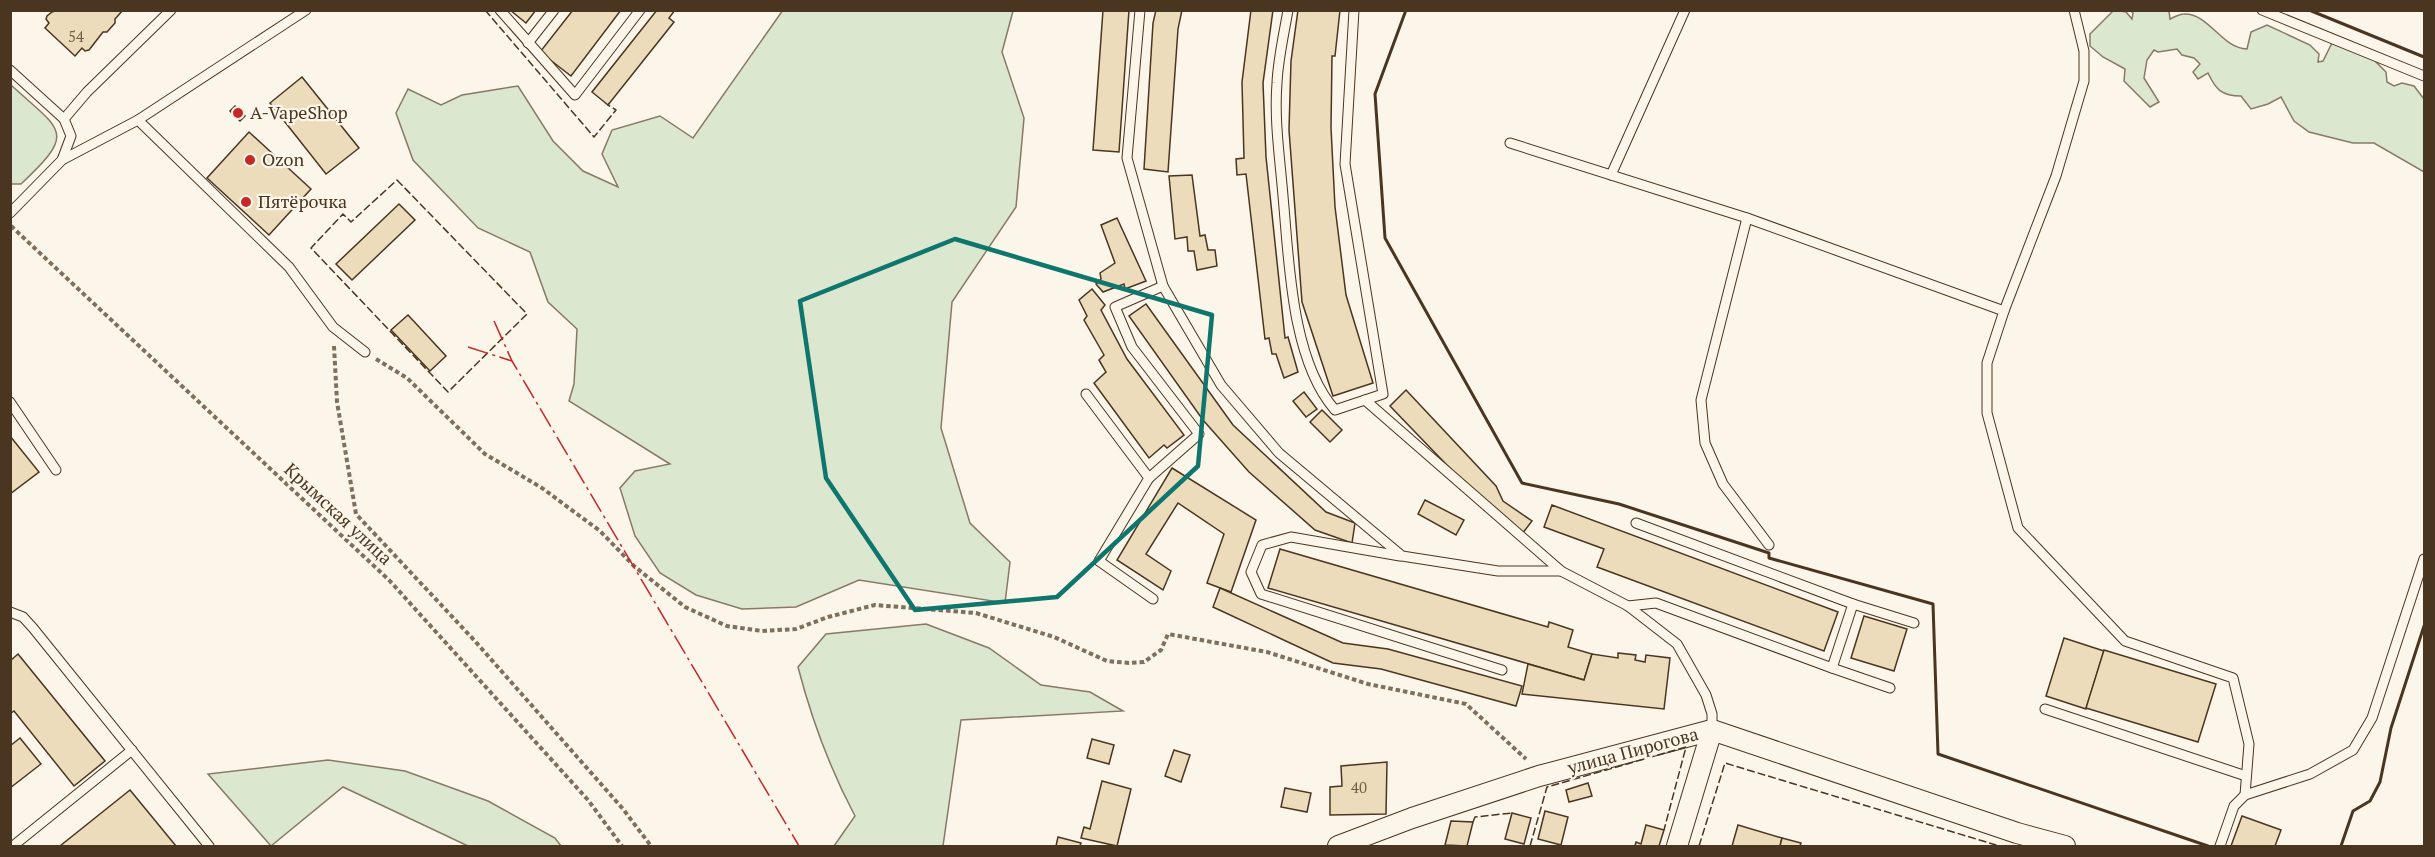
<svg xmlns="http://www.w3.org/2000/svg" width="2435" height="857" viewBox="0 0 2435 857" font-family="'PT Serif',serif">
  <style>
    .green { fill: #dce7d0; stroke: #887966; stroke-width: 1.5 }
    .building { fill: #ecdcbc; stroke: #4a3520; stroke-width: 1.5 }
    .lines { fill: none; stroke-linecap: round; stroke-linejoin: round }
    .service-casing { stroke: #4a3520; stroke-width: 11 }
    .minor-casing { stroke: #4a3520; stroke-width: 22 }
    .path { stroke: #7f6f5c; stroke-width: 4; stroke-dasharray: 4.5 3; stroke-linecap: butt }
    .service { stroke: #fbf6e9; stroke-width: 9 }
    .minor { stroke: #fbf6e9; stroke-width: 20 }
    .fence { stroke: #4a3520; stroke-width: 1.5; stroke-dasharray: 8 3; stroke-linecap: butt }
    .wall { stroke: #4a3520; stroke-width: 3 }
    .power { stroke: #c62828; stroke-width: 1.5; stroke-dasharray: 21 4.5 3 4.5; stroke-linecap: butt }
    .marked { fill: none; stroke: #0f766e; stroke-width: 4.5; stroke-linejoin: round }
    .poi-dot { fill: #c62828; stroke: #fbf6e9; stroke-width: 2 }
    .labels { text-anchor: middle; stroke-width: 4.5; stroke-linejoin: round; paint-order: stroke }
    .number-label { font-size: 15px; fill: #725f47 }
    .poi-label { font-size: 18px; fill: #4a3520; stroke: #fbf6e9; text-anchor: start }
    .street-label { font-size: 18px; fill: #4a3520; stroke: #fbf6e9 }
  </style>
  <rect width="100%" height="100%" fill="#fbf6e9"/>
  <g class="green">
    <polygon points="783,10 1013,11 1002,52 1024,118 1016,207 952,302 941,428 970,523 1010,562 1005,603 859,580 796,607 742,609 696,595 660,573 635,536 620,488 635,471 670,464 569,401 574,384 577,329 548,302 530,252 478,228 413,160 396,113 408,89 441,105 462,95 518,86 553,141 583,171 618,187 602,154 612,130 660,116 693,138"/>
    <path d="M 2114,10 L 2126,12 L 2132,19 L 2133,13 L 2131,11 L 2169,11 L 2170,19 C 2174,17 2180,14 2184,14 C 2209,13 2221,48 2247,49 L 2251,32 L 2267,25 L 2310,45 L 2319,54 L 2318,62 L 2323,61 L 2332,43 L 2373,59 L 2386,72 L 2387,82 L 2394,86 L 2402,83 L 2414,86 L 2424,99 L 2424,172 L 2374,143 L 2353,143 L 2309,132 L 2294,121 L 2281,97 L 2268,104 L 2251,109 L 2241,96 C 2222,96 2216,90 2208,73 L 2198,79 L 2193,72 L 2200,64 L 2194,58 L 2182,55 L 2177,49 L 2158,52 L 2154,50 L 2147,60 L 2144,78 L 2159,102 L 2150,107 L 2124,81 L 2125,69 L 2103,57 L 2090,46 L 2090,34 Z"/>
    <path d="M 11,85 C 61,131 78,131 21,184 L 11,184 Z"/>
    <path d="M 926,624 L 989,648 L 1041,685 L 1090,692 L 1123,711 L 961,720 L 943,846 L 834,846 L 855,816 C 829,767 812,721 798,667 L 826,634 Z"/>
    <polygon points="328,760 405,771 488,801 555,838 561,846 468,846 343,787 271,846 208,774"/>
  </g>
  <g class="building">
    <polygon points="58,10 123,10 115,19 115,23 107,32 103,32 89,50 85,51 82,48 75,56 45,28 49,23 46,19 47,16 52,12"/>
    <polygon points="510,10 536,10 526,23"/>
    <polygon points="573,10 621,10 571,76 540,52"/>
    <polygon points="657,10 675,10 669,18 674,22 608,105 592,92"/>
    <polygon points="1103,10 1129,10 1119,152 1093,150"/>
    <polygon points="1156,10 1182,10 1178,29 1168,172 1144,169 1153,23"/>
    <polygon points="1251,10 1273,10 1263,83 1266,157 1285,338 1288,337 1298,372 1284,378 1276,354 1272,354 1269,338 1265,339 1246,174 1237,175 1236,159 1244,158 1242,82"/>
    <polygon points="1298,10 1340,10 1335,56 1332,56 1331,128 1335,207 1346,295 1373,383 1333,396 1302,302 1289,130 1291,61"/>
    <polygon points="302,77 359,148 326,174 270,103"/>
    <polygon points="235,106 245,116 240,121 230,111"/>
    <polygon points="249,132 311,189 269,235 207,178"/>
    <polygon points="1192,175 1200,236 1205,235 1208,250 1215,250 1217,266 1197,270 1194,251 1188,251 1187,237 1175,239 1169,176"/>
    <polygon points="399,204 415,220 352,280 336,264"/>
    <polygon points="1117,218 1146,281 1125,289 1124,284 1103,292 1096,284 1101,279 1100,273 1115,263 1101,225"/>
    <polygon points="1092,289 1105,305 1101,310 1127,359 1184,435 1167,448 1164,445 1149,458 1094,383 1106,372 1099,360 1104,355 1084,320 1087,316 1079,300"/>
    <polygon points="1146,304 1233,425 1326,512 1355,523 1352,543 1315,530 1249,472 1203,420 1129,316"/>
    <polygon points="408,315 446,356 430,371 391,330"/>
    <polygon points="1406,390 1496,486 1503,501 1532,521 1522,534 1494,514 1390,406"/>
    <polygon points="1304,392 1317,409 1306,417 1293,401"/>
    <polygon points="1322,410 1342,430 1330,442 1310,422"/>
    <polygon points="10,436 39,472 10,494"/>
    <polygon points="1172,468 1256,520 1231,592 1207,583 1224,534 1178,503 1146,554 1171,571 1163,590 1117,560"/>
    <polygon points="1425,500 1464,520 1456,535 1418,514"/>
    <polygon points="1552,505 1838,612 1824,651 1597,567 1604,549 1544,527"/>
    <polygon points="1280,549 1548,627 1549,622 1573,630 1568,647 1592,654 1584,680 1268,588"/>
    <polygon points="1220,588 1343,643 1388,649 1522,686 1516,706 1381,669 1333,663 1213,607"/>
    <polygon points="1864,616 1907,629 1894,671 1851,658"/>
    <polygon points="2064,638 2104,651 2086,709 2046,696"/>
    <polygon points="2104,650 2216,684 2198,742 2086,708"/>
    <polygon points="1618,653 1636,655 1635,660 1645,662 1646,655 1670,658 1664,709 1522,694 1528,664 1584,680 1592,654 1618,658"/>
    <polygon points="18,654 105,761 74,786 14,711 10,714 10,661"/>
    <polygon points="20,738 41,764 10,788 10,746"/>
    <polygon points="1092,739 1114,745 1109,764 1087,758"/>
    <polygon points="1174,750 1190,755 1181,782 1165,776"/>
    <polygon points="1387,762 1386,814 1330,815 1330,787 1342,786 1341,766"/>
    <polygon points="1102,781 1131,789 1117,846 1081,838 1084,827 1090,829"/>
    <polygon points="1588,783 1592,796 1569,802 1566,790"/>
    <polygon points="1285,788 1311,793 1307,812 1281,807"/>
    <polygon points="130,790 176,846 60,846"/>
    <polygon points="1545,811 1568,817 1561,845 1538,839"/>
    <polygon points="1512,813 1531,818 1524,844 1505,839"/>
    <polygon points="2242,816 2281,830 2275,846 2231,846"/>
    <polygon points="1451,821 1473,822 1467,846 1445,845"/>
    <polygon points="1646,825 1664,830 1659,846 1635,846 1636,842 1641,844"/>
    <polygon points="1738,825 1782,838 1780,846 1732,846"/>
    <polygon points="1058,837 1081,843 1080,846 1056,846"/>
    <polygon points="1782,838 1801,843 1800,846 1780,846"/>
  </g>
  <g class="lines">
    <g class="service-casing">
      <g id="service">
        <polyline points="500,10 575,95 640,10"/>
        <polyline points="1140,10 1127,158 1163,286"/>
        <path d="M 1288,10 C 1284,34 1278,59 1277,83 C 1274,120 1280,159 1283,196 C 1289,260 1291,360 1335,410 L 1383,394 L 1345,164 L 1354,10"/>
        <polyline points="2074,10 2084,51 2084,81 2056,176 2004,311 1987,363 1987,413 2018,528 2125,641 2233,678 2249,744 2245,795"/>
        <polyline points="2262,10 2424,76"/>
        <polyline points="528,43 554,10"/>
        <polyline points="10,70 64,119 71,136 62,160"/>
        <polyline points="64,119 87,92 171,10"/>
        <polyline points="138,120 289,267 333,327 365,352"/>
        <polyline points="1510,143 1747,218 2004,311"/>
        <polyline points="1611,175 1685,10"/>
        <polyline points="10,213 62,160 138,120 306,10"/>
        <polyline points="1747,218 1701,400 1705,443 1723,484 1769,545"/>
        <polyline points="1086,394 1149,478 1099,561 1153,599"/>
        <polyline points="1365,400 1561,571 1628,606 1677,644 1706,695 1712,714 1712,730"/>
        <polyline points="10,402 56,470"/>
        <polyline points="1149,478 1199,434 1132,347 1115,307 1163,286 1221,385 1279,453 1402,556 1498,571 1561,571"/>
        <polyline points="1400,556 1291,537 1262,545 1251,572 1261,594 1502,670"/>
        <polyline points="1853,604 1914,623"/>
        <polyline points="1628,606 1656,603 1832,668 1853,604 1636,523"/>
        <polyline points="10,612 23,617 33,628 209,846"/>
        <polyline points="1832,668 1890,688"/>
        <polyline points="2045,709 2246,776"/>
        <polyline points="13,846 132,750"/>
        <polyline points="2220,846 2234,806 2245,795 2310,774 2353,750 2372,718 2424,559"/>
      </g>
    </g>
    <g class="minor-casing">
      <g id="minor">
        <polyline points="1338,846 1412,818 1539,776 1712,730 2017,833 2065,846"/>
        <polyline points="1677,846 1712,730"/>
      </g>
    </g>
    <g class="path">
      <polyline points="11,226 389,580 588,800 622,846"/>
      <polyline points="334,346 337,402 356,514 474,640 623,809 651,846"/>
      <polyline points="376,359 407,378 485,454 542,488 600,531 634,566 685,607 727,626 762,631 796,629 828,617 875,605 976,613 1054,637 1107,661 1129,663 1144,662 1161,650 1168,634 1267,652 1368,684 1466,704 1526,759"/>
    </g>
    <use href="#service" class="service"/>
    <use href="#minor" class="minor"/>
    <g class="fence">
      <polyline points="485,10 594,137 616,110 608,105 609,103"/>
      <polygon points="397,180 527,314 448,392 311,248 343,214 351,222"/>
      <polyline points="1473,822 1475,817 1512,813"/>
      <polyline points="1530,846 1547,787 1686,747 1664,830"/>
      <polyline points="1699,846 1725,763 1996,845 1996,846"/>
    </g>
    <g class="wall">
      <polyline points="1406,10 1375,94 1385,238 1522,483 1619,504 1769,553 1769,558 1933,604 1938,754 2208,846"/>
      <polyline points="2309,10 2424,57"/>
      <polyline points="2341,846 2353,811 2370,801 2380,782 2391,728 2424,626"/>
    </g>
    <g class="power">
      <polyline points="494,321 512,361 799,846"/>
      <polyline points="468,347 512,361"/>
    </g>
  </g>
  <path class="marked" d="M 955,239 L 1212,315 L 1198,466 L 1057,597 L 915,610 L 826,478 L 800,301 Z"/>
  <g class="poi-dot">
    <circle cx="238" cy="113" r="6"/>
    <circle cx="250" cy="160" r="6"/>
    <circle cx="246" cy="202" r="6"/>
  </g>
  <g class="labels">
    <g class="number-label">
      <text x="76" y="42">54</text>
      <text x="1359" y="793">40</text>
    </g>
    <g class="poi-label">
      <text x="250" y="119">A-VapeShop</text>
      <text x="262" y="166">Ozon</text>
      <text x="258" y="208">Пятёрочка</text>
    </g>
    <g class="street-label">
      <text transform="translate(338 514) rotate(43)" y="6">Крымская улица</text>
      <text transform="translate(1633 751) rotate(-15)" y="6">улица Пирогова</text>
    </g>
  </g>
  <rect width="2435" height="857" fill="none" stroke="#4a3520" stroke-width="24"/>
</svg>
